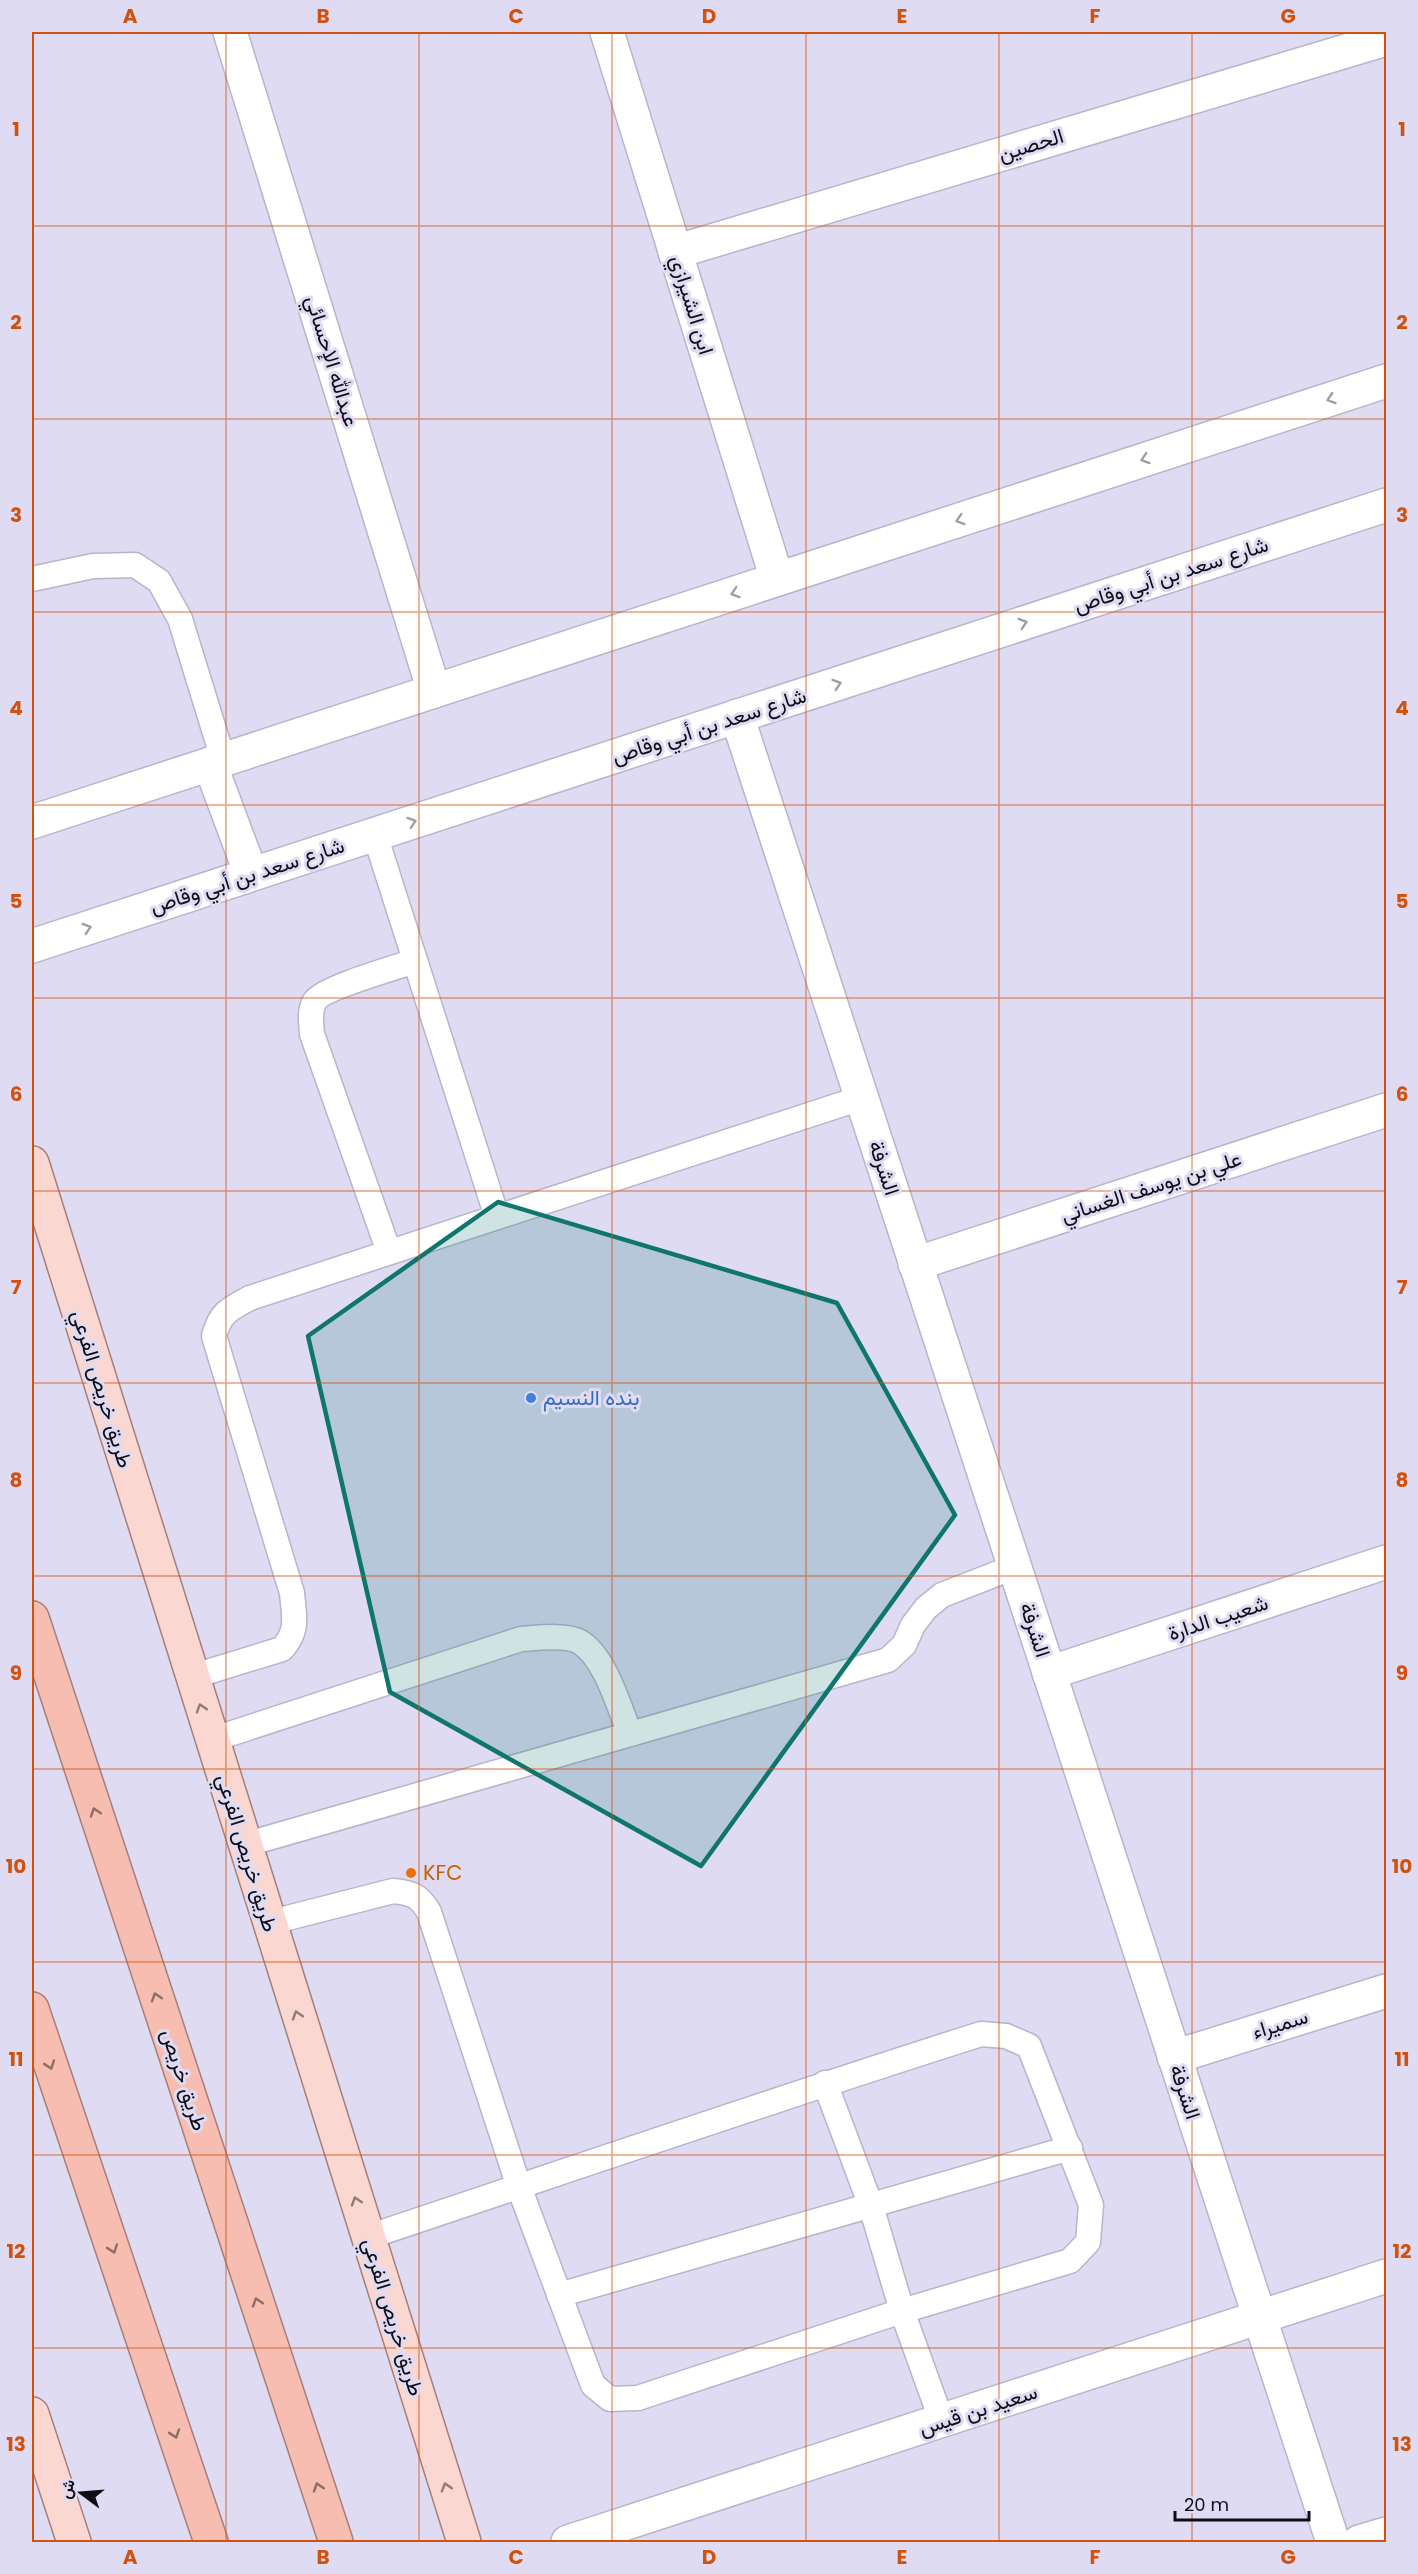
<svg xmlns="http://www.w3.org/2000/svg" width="1418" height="2574" viewBox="0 0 1418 2574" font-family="Poppins,Vazirmatn,sans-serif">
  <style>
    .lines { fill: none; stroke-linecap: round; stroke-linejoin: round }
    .lane-casing { stroke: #b8b4cb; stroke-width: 27 }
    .street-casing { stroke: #b8b4cb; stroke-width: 36 }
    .secondary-casing { stroke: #b8b4cb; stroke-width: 36 }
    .primary-casing { stroke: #a57f7a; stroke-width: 36 }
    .highway-casing { stroke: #a57f7a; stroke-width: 36 }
    .lane { stroke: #fff; stroke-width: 24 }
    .street { stroke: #fff; stroke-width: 33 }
    .secondary { stroke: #fff; stroke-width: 33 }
    .primary { stroke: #fad7d0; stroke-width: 33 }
    .highway { stroke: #f7bdb1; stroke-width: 33 }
    .oneway { stroke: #9f9ea1 }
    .oneway2 { stroke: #907c7b }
    .oneway3 { stroke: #8e6d6a }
    .marked { fill: #0f766e; fill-opacity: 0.2; stroke: #0f766e; stroke-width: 4.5; stroke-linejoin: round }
    .grid { fill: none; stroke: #d2510d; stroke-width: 1.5; stroke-opacity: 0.55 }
    .shop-dot { fill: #3f7fe0; stroke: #dfdbf3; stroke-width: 2 }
    .food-dot { fill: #e8710a; stroke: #dfdbf3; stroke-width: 2 }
    .labels { text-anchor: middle; stroke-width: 6; stroke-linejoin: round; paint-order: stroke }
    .street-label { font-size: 21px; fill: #0e0c14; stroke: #dfdbf3 }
    .shop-label { font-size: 21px; fill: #366cbe; stroke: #dfdbf3; text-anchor: start }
    .food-label { font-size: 21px; fill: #c56008; stroke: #dfdbf3; text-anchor: start }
    .neatline { fill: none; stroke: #d2510d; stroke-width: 2 }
    .grid-label { font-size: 20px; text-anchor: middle; font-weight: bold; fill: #d2510d }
  </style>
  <rect width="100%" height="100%" fill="#dfdbf3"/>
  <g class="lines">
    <g class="lane-casing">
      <g id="lane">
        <polyline points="32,579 93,566 135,565 159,581 180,619 223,759"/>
        <polyline points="375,835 497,1217"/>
        <path d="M 389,1252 L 312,1034 C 311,1023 309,1010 315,1001 C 323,988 397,967 415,961"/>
        <path d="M 191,1677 L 282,1649 C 299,1630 294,1617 292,1593 L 214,1336 C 220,1313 229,1309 250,1298 L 861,1098"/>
        <path d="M 211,1740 L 521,1639 C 536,1638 567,1634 580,1642 C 605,1657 619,1707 630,1734"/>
        <polyline points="244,1845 888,1660 904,1645 913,1625 926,1608 942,1595 1014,1567"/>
        <path d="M 268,1923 L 393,1891 C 412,1893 419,1895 429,1912 L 519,2187 L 593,2385 L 610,2399 L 638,2398 L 902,2311 L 1070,2261 L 1088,2242 L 1091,2205 L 1029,2046 L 1006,2036 L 981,2034 C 776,2099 572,2169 368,2237"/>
        <polyline points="825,2083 871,2206 902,2311 942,2422"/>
        <polyline points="559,2295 1070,2148"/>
      </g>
    </g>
    <g class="street-casing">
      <g id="street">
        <polyline points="230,32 434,691"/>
        <polyline points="607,32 777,579"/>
        <polyline points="675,252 1386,39"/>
        <polyline points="737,716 1333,2542"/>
        <polyline points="915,1264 1386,1110"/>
        <polyline points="1049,1673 1386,1562"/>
        <polyline points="1174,2057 1386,1991"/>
        <polyline points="568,2542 1386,2276"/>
        <polyline points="1359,2542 1386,2534"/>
      </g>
    </g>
    <g class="secondary-casing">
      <g id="secondary">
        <polyline points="210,764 251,874"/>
        <polyline points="32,822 1386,381"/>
        <polyline points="32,946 1386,505"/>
      </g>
    </g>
    <g class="primary-casing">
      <g id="primary">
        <polyline points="32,1163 464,2542"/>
        <polyline points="32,2414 74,2542"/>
      </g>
    </g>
    <g class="highway-casing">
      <g id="highway">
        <polyline points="32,1618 336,2542"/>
        <polyline points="32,2009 211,2542"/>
      </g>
    </g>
    <use href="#lane" class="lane"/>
    <use href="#street" class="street"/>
    <use href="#secondary" class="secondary"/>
    <use href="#primary" class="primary"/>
    <use href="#highway" class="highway"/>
  </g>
  <defs><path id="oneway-chevron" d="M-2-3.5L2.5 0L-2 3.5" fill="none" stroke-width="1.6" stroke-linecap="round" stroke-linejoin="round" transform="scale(1.5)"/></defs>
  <g class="oneway">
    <use href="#oneway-chevron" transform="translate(1331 399) rotate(162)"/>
    <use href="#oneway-chevron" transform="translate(1145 459) rotate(162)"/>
    <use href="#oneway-chevron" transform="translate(960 520) rotate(162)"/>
    <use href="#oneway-chevron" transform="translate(735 593) rotate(162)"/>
    <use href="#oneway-chevron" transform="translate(1023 623) rotate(-18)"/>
    <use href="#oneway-chevron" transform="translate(837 684) rotate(-18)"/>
    <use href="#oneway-chevron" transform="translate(412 822) rotate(-18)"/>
    <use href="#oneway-chevron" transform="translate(87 928) rotate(-18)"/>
  </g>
  <g class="oneway2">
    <use href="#oneway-chevron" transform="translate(201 1708) rotate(-108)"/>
    <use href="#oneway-chevron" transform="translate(297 2015) rotate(-108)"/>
    <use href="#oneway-chevron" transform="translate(356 2201) rotate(-108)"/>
    <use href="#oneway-chevron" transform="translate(446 2487) rotate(-107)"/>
  </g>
  <g class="oneway3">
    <use href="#oneway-chevron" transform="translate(95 1812) rotate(-108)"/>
    <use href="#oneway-chevron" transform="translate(156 1997) rotate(-108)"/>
    <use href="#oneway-chevron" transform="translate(50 2065) rotate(71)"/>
    <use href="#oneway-chevron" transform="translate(113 2249) rotate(71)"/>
    <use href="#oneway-chevron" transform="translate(257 2302) rotate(-108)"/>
    <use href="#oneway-chevron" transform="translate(175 2434) rotate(71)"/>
    <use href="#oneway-chevron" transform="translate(318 2487) rotate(-108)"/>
  </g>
  <path class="marked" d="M 498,1202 L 837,1303 L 955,1515 L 701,1866 L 390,1692 L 308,1336 Z"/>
  <path class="grid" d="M 226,32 L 226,2542M 419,32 L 419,2542M 612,32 L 612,2542M 806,32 L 806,2542M 999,32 L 999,2542M 1192,32 L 1192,2542M 32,226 L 1386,226M 32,419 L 1386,419M 32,612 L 1386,612M 32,805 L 1386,805M 32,998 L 1386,998M 32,1191 L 1386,1191M 32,1383 L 1386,1383M 32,1576 L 1386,1576M 32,1769 L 1386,1769M 32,1962 L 1386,1962M 32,2155 L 1386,2155M 32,2348 L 1386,2348"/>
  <circle class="shop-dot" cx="531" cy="1398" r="6"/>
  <circle class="food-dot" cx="411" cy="1873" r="6"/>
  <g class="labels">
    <g class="street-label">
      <text transform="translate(1031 145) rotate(-17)" y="7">الحصين</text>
      <text transform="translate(692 305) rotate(73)" y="7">ابن الشيرازي</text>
      <text transform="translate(332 361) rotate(73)" y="7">عبدالله الإحسائي</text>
      <text transform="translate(1171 575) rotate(-18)" y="7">شارع سعد بن أبي وقاص</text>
      <text transform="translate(709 726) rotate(-18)" y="7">شارع سعد بن أبي وقاص</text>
      <text transform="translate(247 876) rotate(-18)" y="7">شارع سعد بن أبي وقاص</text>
      <text transform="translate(884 1168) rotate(72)" y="7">الشرفة</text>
      <text transform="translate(1151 1187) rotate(-18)" y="7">علي بن يوسف الغساني</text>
      <text transform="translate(102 1389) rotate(73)" y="7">طريق خريص الفرعي</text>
      <text transform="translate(1218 1618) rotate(-18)" y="7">شعيب الدارة</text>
      <text transform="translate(1035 1630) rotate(72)" y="7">الشرفة</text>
      <text transform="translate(247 1853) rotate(73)" y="7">طريق خريص الفرعي</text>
      <text transform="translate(1280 2024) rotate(-17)" y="7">سميراء</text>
      <text transform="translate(184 2080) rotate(72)" y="7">طريق خريص</text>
      <text transform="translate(1185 2092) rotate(72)" y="7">الشرفة</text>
      <text transform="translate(393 2317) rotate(73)" y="7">طريق خريص الفرعي</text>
      <text transform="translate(978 2410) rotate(-18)" y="7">سعيد بن قيس</text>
    </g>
    <g class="shop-label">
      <text x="543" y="1405">بنده النسيم</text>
    </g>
    <g class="food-label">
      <text x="423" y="1880">KFC</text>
    </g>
  </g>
  <rect width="1418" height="2574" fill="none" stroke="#dfdbf3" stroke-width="66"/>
  <g transform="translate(81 2493) rotate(286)" stroke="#dfdbf3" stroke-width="4.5" paint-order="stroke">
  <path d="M0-4.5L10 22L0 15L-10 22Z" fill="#0e0c14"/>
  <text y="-9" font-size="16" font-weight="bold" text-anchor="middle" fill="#0e0c14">ش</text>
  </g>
  <path d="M1175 2511v9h134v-9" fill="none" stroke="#0e0c14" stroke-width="3"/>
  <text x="1184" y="2511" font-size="18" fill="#0e0c14" stroke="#dfdbf3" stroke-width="4.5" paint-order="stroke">20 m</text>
  <rect x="33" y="33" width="1352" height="2508" class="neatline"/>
  <g class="grid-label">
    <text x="130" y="23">A</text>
    <text x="323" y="23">B</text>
    <text x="516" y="23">C</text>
    <text x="709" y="23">D</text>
    <text x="902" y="23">E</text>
    <text x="1095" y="23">F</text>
    <text x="1288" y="23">G</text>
    <text x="16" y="136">1</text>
    <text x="1402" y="136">1</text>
    <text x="16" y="329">2</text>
    <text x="1402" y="329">2</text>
    <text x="16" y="522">3</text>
    <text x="1402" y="522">3</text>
    <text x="16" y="715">4</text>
    <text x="1402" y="715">4</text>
    <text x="16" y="908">5</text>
    <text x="1402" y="908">5</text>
    <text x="16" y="1101">6</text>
    <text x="1402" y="1101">6</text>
    <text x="16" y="1294">7</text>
    <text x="1402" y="1294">7</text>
    <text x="16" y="1487">8</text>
    <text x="1402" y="1487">8</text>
    <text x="16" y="1680">9</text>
    <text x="1402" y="1680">9</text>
    <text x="16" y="1873">10</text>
    <text x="1402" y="1873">10</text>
    <text x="16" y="2066">11</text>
    <text x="1402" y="2066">11</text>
    <text x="16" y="2258">12</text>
    <text x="1402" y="2258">12</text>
    <text x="16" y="2451">13</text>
    <text x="1402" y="2451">13</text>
    <text x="130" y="2564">A</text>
    <text x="323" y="2564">B</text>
    <text x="516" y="2564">C</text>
    <text x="709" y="2564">D</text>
    <text x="902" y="2564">E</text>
    <text x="1095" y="2564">F</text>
    <text x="1288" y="2564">G</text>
  </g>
</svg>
